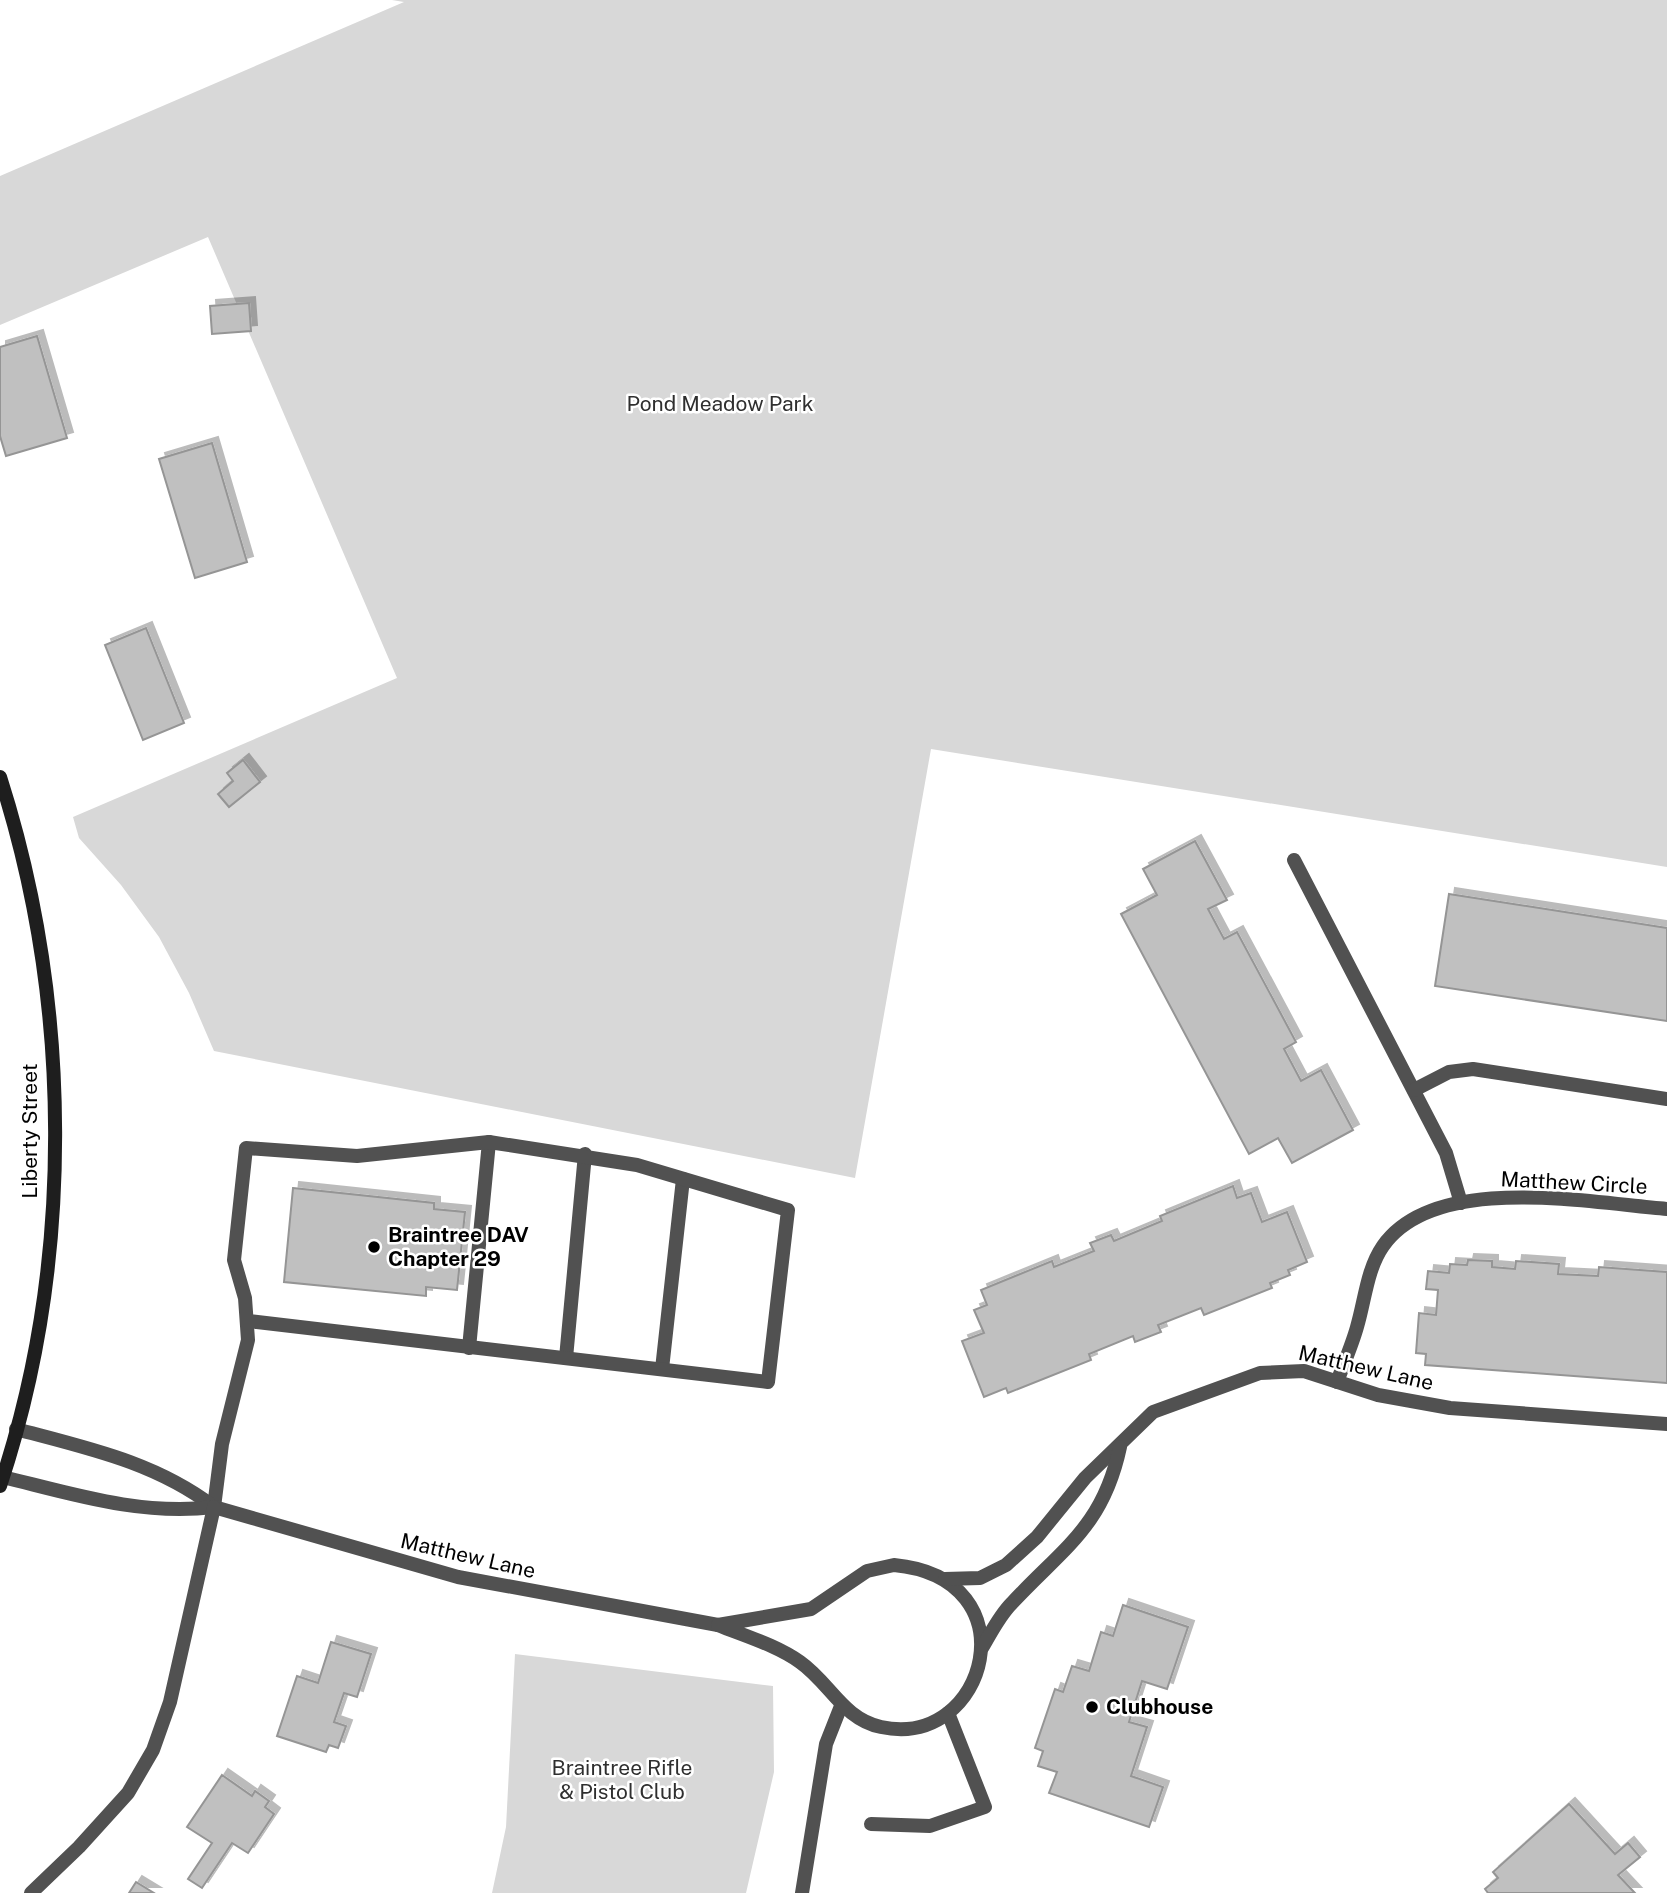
<svg xmlns="http://www.w3.org/2000/svg" width="1667" height="1893" viewBox="0 0 1667 1893" font-family="'Public Sans',sans-serif">
  <style>
    .green { fill: #d8d8d8 }
    .building { fill: #c0c0c0; stroke: #959595; stroke-width: 2; filter: url(#shadow) }
    .lines { fill: none; stroke-linecap: round; stroke-linejoin: round }
    .lane { stroke: #515151; stroke-width: 14 }
    .street { stroke: #515151; stroke-width: 14 }
    .secondary { stroke: #1e1e1e; stroke-width: 14 }
    .poi-dot { fill: #000; stroke: #fff; stroke-width: 2.5 }
    .labels { text-anchor: middle; stroke-width: 5; stroke-linejoin: round; paint-order: stroke }
    .park-label { font-size: 21px; fill: #2f2f2f; stroke: #fff }
    .street-label { font-size: 21px; fill: #000; stroke: #fff }
    .poi-label { font-size: 21px; font-weight: bold; fill: #000; stroke: #fff; text-anchor: start }
  </style>
  <defs>
    <filter id="shadow"><feDropShadow dx="6" dy="-6" stdDeviation="0" flood-color="#0004"/></filter>
  </defs>
  <rect width="100%" height="100%" fill="#fff"/>
  <g class="green">
    <polygon points="392,0 1667,0 1667,867 931,749 855,1178 214,1051 189,993 159,937 121,885 79,838 73,817 397,678 208,237 0,325 0,176 404,2"/>
    <polygon points="515,1654 773,1686 774,1772 746,1893 492,1893 506,1827"/>
  </g>
  <g class="building">
    <polygon points="249,303 251,331 212,334 210,306"/>
    <polygon points="37,336 67,438 6,456 0,436 0,347"/>
    <polygon points="212,443 247,562 195,578 159,459"/>
    <polygon points="146,628 184,723 143,740 105,645"/>
    <polygon points="243,760 260,782 229,807 218,794 233,781 227,773"/>
    <polygon points="1195,841 1227,900 1208,909 1224,939 1237,932 1296,1042 1284,1049 1301,1081 1321,1070 1353,1130 1292,1163 1278,1138 1249,1154 1121,914 1157,895 1143,869"/>
    <polygon points="1449,894 1667,928 1667,1021 1435,986"/>
    <polygon points="1233,1186 1237,1198 1251,1193 1262,1222 1287,1212 1307,1262 1288,1270 1290,1275 1270,1283 1272,1288 1204,1315 1201,1308 1158,1325 1161,1332 1135,1342 1133,1336 1089,1354 1091,1360 1008,1393 1006,1388 984,1397 962,1341 984,1333 974,1310 987,1305 981,1290 1052,1261 1054,1267 1094,1251 1090,1243 1111,1235 1114,1241 1162,1221 1160,1216"/>
    <polygon points="293,1188 434,1203 434,1209 465,1212 457,1290 426,1287 426,1296 284,1282"/>
    <polygon points="1468,1260 1492,1261 1492,1267 1515,1269 1516,1261 1559,1264 1558,1274 1598,1276 1599,1267 1667,1272 1667,1383 1425,1365 1426,1354 1416,1353 1419,1313 1436,1315 1438,1290 1426,1289 1428,1271 1449,1273 1450,1264 1467,1265"/>
    <polygon points="1123,1605 1188,1627 1167,1689 1142,1681 1129,1722 1147,1727 1131,1776 1163,1787 1149,1827 1049,1793 1057,1772 1038,1766 1043,1751 1035,1748 1055,1689 1063,1692 1072,1666 1089,1671 1101,1632 1113,1636"/>
    <polygon points="331,1642 371,1654 357,1697 344,1693 334,1722 346,1726 338,1748 329,1745 326,1752 277,1736 297,1676 318,1683"/>
    <polygon points="222,1775 252,1796 255,1791 269,1801 265,1807 274,1814 248,1853 232,1843 202,1888 188,1879 212,1843 187,1827"/>
    <polygon points="1569,1804 1615,1854 1628,1843 1640,1857 1618,1875 1635,1893 1488,1893 1485,1889 1498,1878 1493,1872"/>
    <polygon points="136,1882 154,1893 129,1893"/>
  </g>
  <g class="lines">
    <g class="lane">
      <polyline points="1294,860 1446,1153 1461,1203"/>
      <polyline points="1414,1090 1449,1072 1473,1069 1667,1099"/>
      <polyline points="469,1348 489,1142"/>
      <polyline points="566,1358 585,1154"/>
      <polyline points="662,1369 683,1179"/>
      <path d="M 1337,1382 C 1344,1363 1352,1345 1357,1327 C 1365,1300 1367,1269 1383,1246 C 1435,1172 1590,1203 1667,1209"/>
      <polyline points="214,1507 222,1444 248,1340 245,1298 234,1260 246,1148 357,1156 489,1142 637,1165 788,1210 768,1382 249,1321"/>
      <polyline points="871,1824 930,1826 985,1807 948,1713"/>
      <polyline points="802,1893 826,1744 841,1706"/>
    </g>
    <g class="street">
      <path d="M 16,1429 C 87,1448 155,1462 214,1507 L 458,1577 L 718,1625"/>
      <path d="M 3,1477 C 73,1494 141,1516 214,1507"/>
      <path d="M 894,1565 C 1033,1578 988,1750 881,1727 C 843,1719 830,1683 800,1662 C 776,1645 745,1636 718,1625 L 811,1609 L 867,1571 Z"/>
      <polyline points="945,1579 980,1578 1006,1565 1037,1537 1085,1478 1153,1412 1260,1373 1304,1371 1378,1395 1450,1408 1667,1424"/>
      <path d="M 982,1648 C 991,1633 999,1616 1012,1603 C 1063,1548 1103,1527 1120,1447"/>
      <polyline points="31,1893 79,1847 128,1793 153,1750 170,1702 214,1507"/>
    </g>
    <path class="secondary" d="M 0,777 C 72,1002 75,1261 0,1486"/>
  </g>
  <g class="poi-dot">
    <circle cx="374" cy="1247" r="7"/>
    <circle cx="1092" cy="1707" r="7"/>
  </g>
  <g class="labels">
    <g class="park-label">
      <text x="720" y="411">Pond Meadow Park</text>
      <text x="622" y="1775">Braintree Rifle<tspan x="622" dy="24">&amp; Pistol Club</tspan></text>
    </g>
    <g class="street-label">
      <text transform="translate(30 1131) rotate(-90)" y="7">Liberty Street</text>
      <text transform="translate(1574 1183) rotate(3)" y="7">Matthew Circle</text>
      <text transform="translate(1366 1368) rotate(13)" y="7">Matthew Lane</text>
      <text transform="translate(468 1556) rotate(13)" y="7">Matthew Lane</text>
    </g>
    <g class="poi-label">
      <text x="388" y="1242">Braintree DAV<tspan x="388" dy="24">Chapter 29</tspan></text>
      <text x="1106" y="1714">Clubhouse</text>
    </g>
  </g>
</svg>
